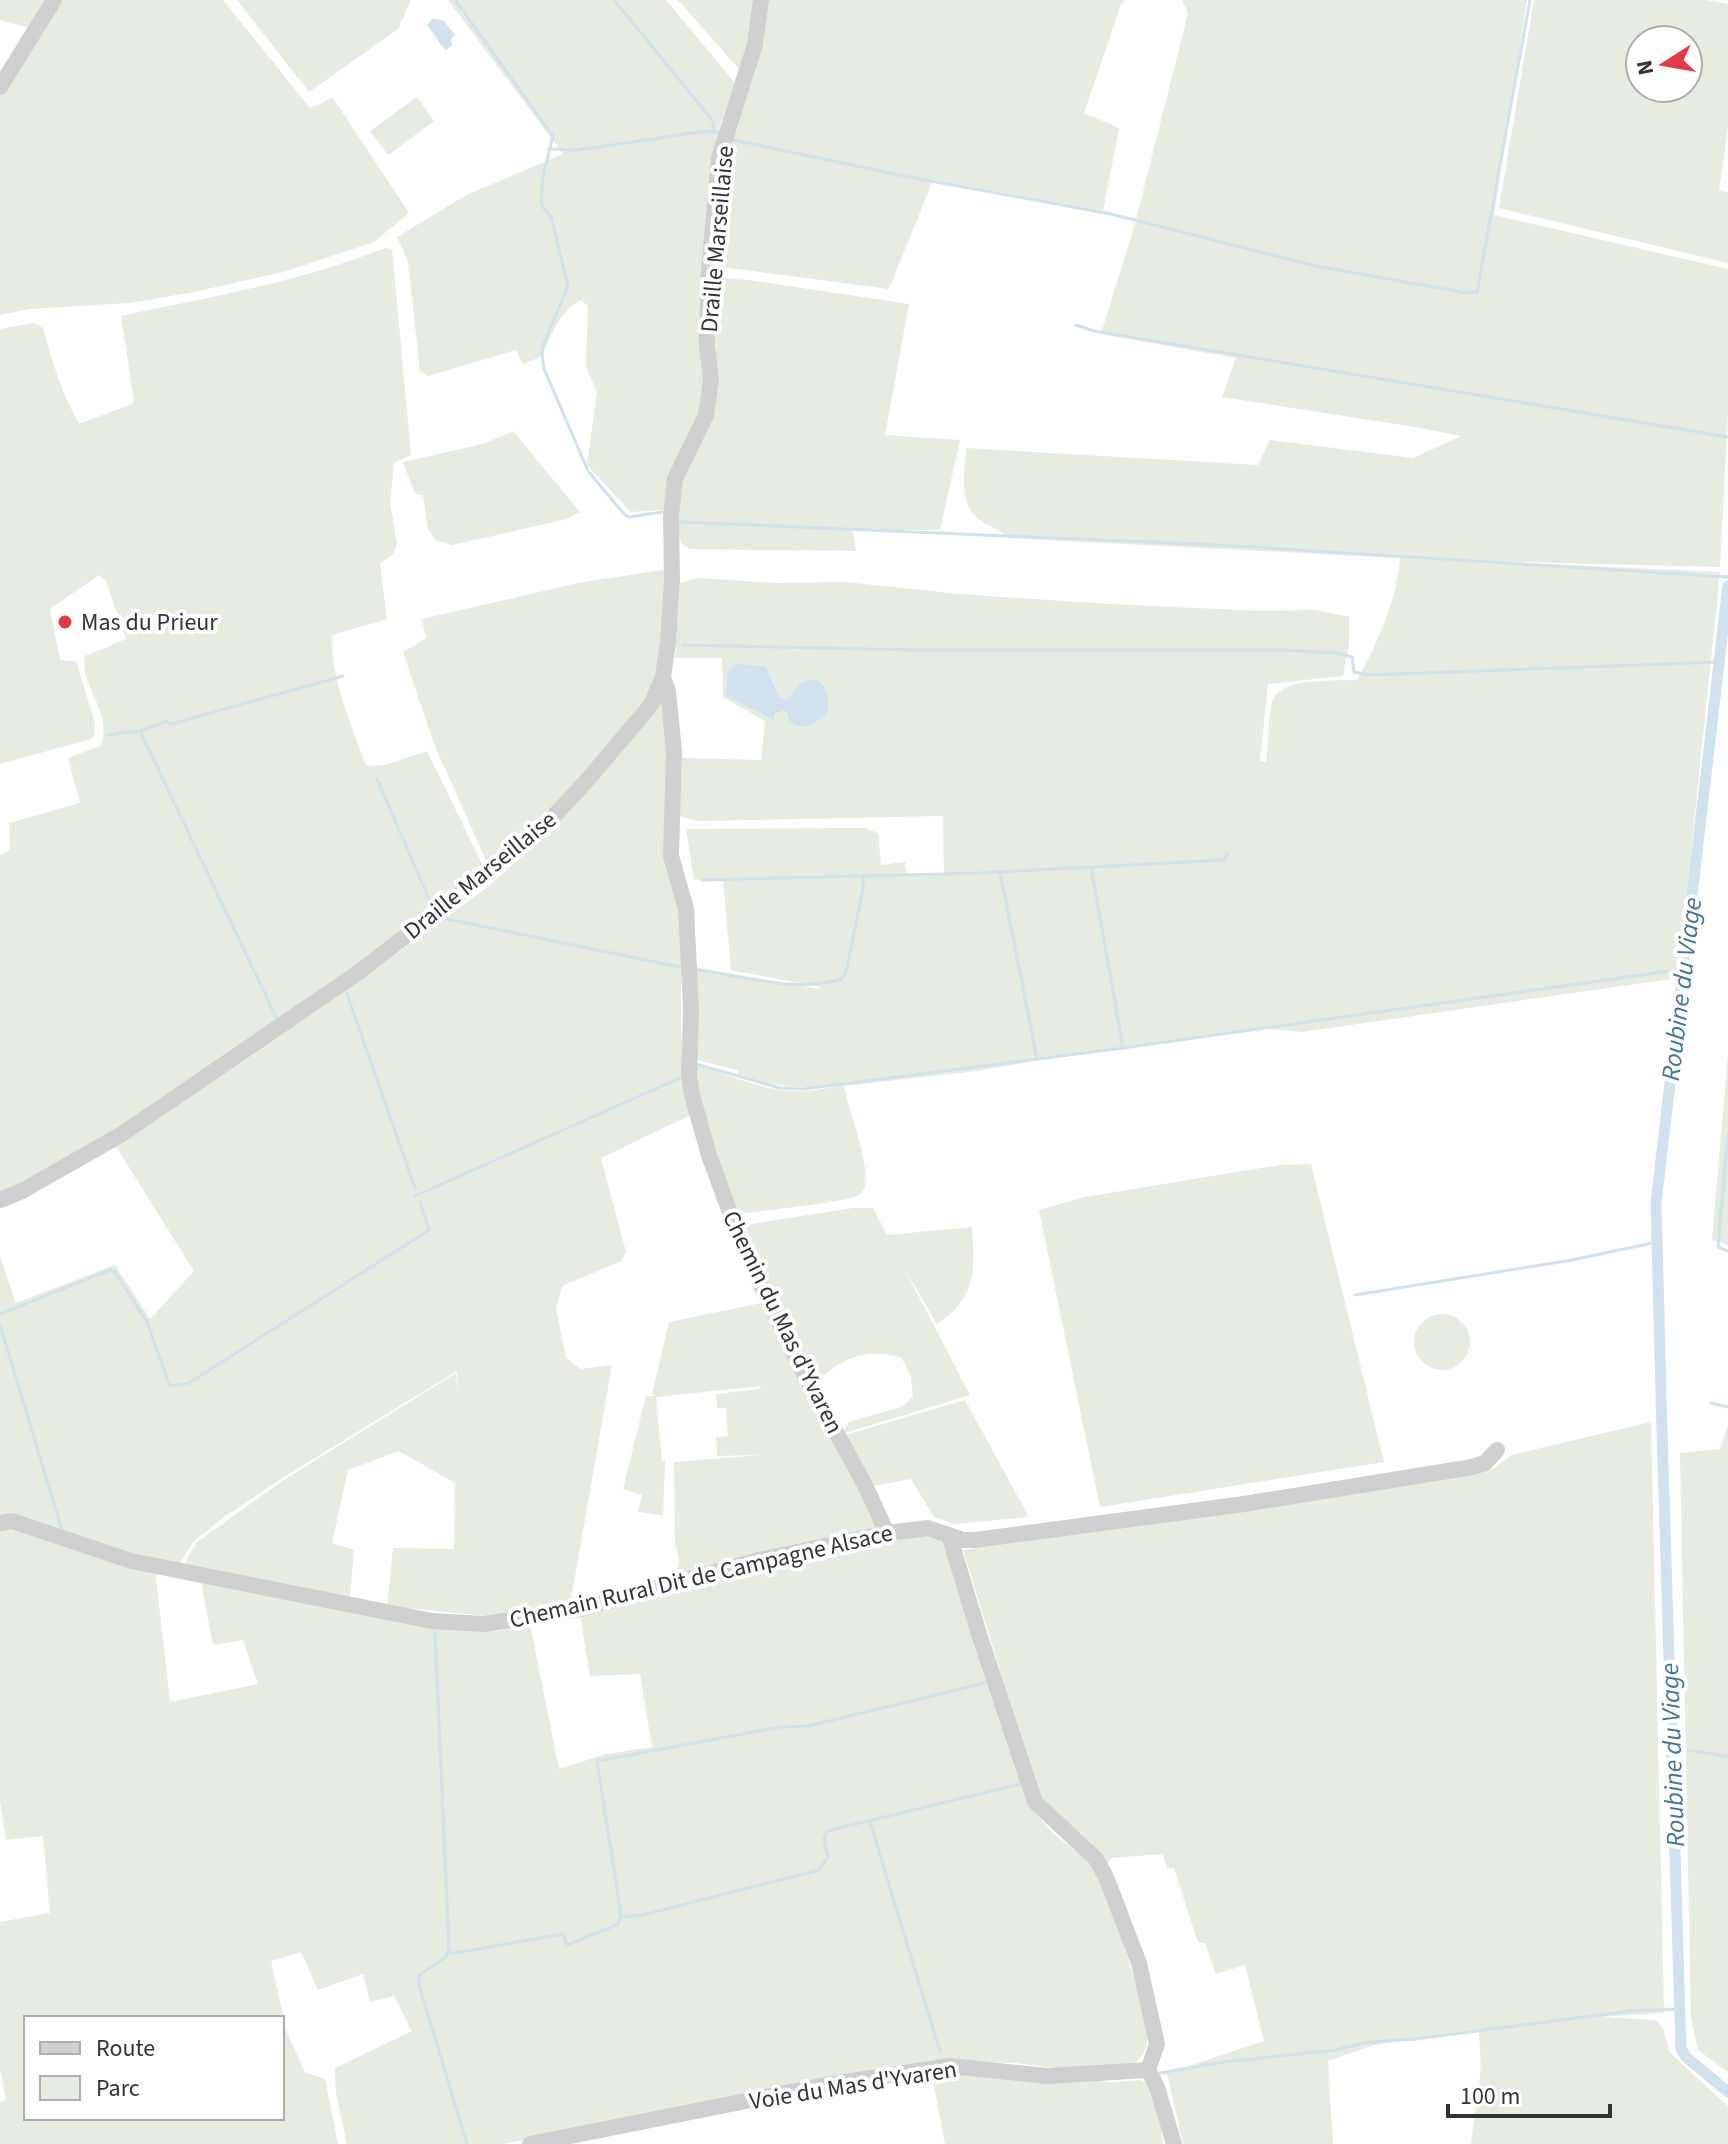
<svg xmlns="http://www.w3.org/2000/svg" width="1728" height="2144" viewBox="0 0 1728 2144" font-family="'Source Sans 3',sans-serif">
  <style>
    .green { fill: #e6ecdf; fill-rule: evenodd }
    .water { fill: #cfe2ee }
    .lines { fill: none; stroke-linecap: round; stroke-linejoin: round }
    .stream { stroke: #cfe2ee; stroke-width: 3 }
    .canal { stroke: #cfe2ee; stroke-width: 11 }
    .minor { stroke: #d0d0d0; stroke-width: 16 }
    .poi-dot { fill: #e63946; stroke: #fff; stroke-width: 3 }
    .labels { text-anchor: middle; stroke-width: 8; stroke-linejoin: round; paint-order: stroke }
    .street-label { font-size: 24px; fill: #333; stroke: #fff }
    .poi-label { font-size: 24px; fill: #333; stroke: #fff; text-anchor: start }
    .water-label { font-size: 26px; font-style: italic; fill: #3f7597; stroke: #fff }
  </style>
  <rect width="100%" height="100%" fill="#fff"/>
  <g class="green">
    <polygon points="0,0 49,0 30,28 0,20"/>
    <polygon points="63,0 223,0 310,108 333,98 409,213 374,242 283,272 194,292 129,303 29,309 0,315 0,94"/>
    <polygon points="237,0 411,0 398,29 309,92"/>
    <path d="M 448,0 L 666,0 L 735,83 L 719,128 L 703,279 L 705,400 L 665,510 L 631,512 L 587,465 L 597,392 L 586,367 L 588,306 L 581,300 C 562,309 549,336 543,356 L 523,364 L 516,350 L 428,376 L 420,371 L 408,261 L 397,237 L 466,195 L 563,154 Z"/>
    <polygon points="678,0 759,0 739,69"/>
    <polygon points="766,0 1125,0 1121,4 1084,113 1119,128 1103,211 933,180 889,289 714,266 730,140"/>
    <path d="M 1182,0 L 1527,0 L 1494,215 L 1728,269 L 1728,410 L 1720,567 L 1480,561 L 1720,572 L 1678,978 L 1302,1032 L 1267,1029 L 1120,1047 L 969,1072 L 844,1086 C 849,1114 869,1157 865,1185 C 865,1187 862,1194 859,1195 C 848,1202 766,1210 747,1213 L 734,1207 L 698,1093 L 694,1063 C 745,1081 779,1099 833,1087 L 789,1087 L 738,1077 L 738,1070 L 697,1060 L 694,967 L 820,989 L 820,987 L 731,970 L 723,879 L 694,880 L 686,829 L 865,828 L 878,833 L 881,865 L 905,862 L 907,876 L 944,875 L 943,816 L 698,821 L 679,816 L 682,758 L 761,760 L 765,721 L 723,697 L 722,658 L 675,658 L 680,583 L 698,578 L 775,583 L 845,582 L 959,594 L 1109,604 L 1262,611 L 1315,610 L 1349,617 L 1349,644 L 1343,676 L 1268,684 L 1260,761 L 1266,762 C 1269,747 1268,711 1273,699 C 1284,677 1336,681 1357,680 C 1377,644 1397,600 1400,558 L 1008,538 C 999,529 991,527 981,521 C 957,505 965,472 966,448 L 1258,465 L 1270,440 L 1413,458 L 1461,436 L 1415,427 L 1222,397 L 1236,358 L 1101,334 L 1135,224 L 1188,13 ZM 736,664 L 769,672 L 780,697 L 785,700 C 794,697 798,685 807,680 L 827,714 L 788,714 L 781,711 L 776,714 L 775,719 L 727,672 Z"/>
    <path d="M 1534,0 L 1706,0 L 1728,4 L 1728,127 L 1719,191 L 1728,192 L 1728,263 L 1499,208 ZM 1640,40 L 1688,40 L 1688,88 L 1640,88 Z"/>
    <polygon points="417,97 434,121 388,155 370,131"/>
    <path d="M 385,248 L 392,249 L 411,455 L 394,463 L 390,502 L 397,544 L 393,554 L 380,564 L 387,619 L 332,635 C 331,681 351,723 366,766 L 385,765 L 427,751 L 484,868 L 385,945 L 187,1087 L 0,1197 L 0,855 L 10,850 L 9,823 L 80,803 L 68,758 L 100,746 C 115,714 79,687 85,656 L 126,639 L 106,581 L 99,575 L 50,609 L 60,660 L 76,661 L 95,723 L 94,736 L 91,739 L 0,764 L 0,329 L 34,323 L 43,328 C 52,361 62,394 79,424 L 132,404 L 134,401 L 121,316 C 211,297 300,282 385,248 Z"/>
    <polygon points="719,278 749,280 909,304 885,435 960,440 940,530 853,530 856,551 690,549 682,544 678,534 680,479 717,379 713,286"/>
    <polygon points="513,431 580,512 567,519 452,545 435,540 428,529 423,495 415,494 403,462 483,444"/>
    <polygon points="669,569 663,664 648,701 539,827 489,867 434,744 403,652 426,638 422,619 578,583"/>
    <polygon points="661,695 681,914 681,1031 684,1076 693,1114 601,1158 626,1252 621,1261 562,1286 556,1309 566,1358 580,1369 612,1365 570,1605 497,1617 387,1606 393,1548 454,1549 455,1483 399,1451 348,1470 332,1543 354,1550 350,1597 274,1581 183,1566 196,1543 285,1479 456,1373 457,1395 457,1371 284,1477 224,1517 194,1541 179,1564 150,1560 0,1515 0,1257 16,1303 115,1265 150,1319 194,1271 115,1145 344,992 490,885 540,840"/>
    <polygon points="1728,1055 1728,1245 1712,1240"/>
    <polygon points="1311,1164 1384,1462 1100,1507 1039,1210 1085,1197 1280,1165"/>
    <path d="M 853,1208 L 873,1208 L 887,1235 L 972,1227 C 974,1272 978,1296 937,1324 L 904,1268 L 970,1395 L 842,1434 L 849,1422 L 901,1407 L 913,1397 L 911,1377 L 902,1358 C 866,1347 842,1358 816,1382 L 741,1231 L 751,1224 Z"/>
    <polygon points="767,1302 853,1470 877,1530 675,1576 679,1561 675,1541 674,1462 761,1455 717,1456 716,1437 728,1436 726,1408 717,1408 716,1394 761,1389 760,1386 656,1397 662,1461 665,1461 663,1515 638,1512 642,1495 623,1489 646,1396 655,1396 652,1394 669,1322"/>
    <circle cx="1442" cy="1342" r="28"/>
    <polygon points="965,1400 1029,1517 954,1524 934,1517 911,1479 873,1486 845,1435"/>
    <polygon points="1651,1422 1664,2013 1600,2017 1656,2020 1663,2028 1670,2053 1728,2106 1728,2144 1471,2144 1481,2068 1479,2030 1374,2045 1328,2061 1333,2144 1183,2144 1167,2073 1264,2041 1245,1965 1216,1974 1205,1943 1198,1943 1174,1868 1167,1868 1163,1854 1112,1858 1106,1864 1040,1800 963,1550 1252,1510 1493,1469 1511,1455"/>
    <polygon points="1728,1425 1728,2072 1698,2050 1691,2019 1680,1453 1720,1449"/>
    <path d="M 0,1529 L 18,1530 L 155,1570 L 170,1702 L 258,1684 L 243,1640 L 213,1645 L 200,1577 L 445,1629 L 499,1631 L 530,1624 L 559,1769 L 606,1754 L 652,1747 L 640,1674 L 590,1676 L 580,1615 L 788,1560 L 886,1539 L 929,1535 L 941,1539 L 946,1546 L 1032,1807 C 1038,1815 1044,1824 1051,1831 C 1066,1846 1085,1853 1096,1873 C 1111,1897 1147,2011 1147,2039 C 1147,2049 1142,2059 1133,2063 L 1060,2069 L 1016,2063 L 944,2060 L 766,2089 L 503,2144 L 347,2144 L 336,2093 L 335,2068 L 412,2031 L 394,1996 L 370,2002 L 363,1974 L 318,1990 L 301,1952 L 271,1961 L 287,2033 L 305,2072 L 325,2079 L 338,2144 L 0,2144 L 0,2102 L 6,2100 L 0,2069 L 0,1922 L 50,1913 L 43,1836 L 6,1840 L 0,1802 ZM 26,2018 L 282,2018 L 282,2118 L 26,2118 Z"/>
    <polygon points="961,2074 1115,2082 1140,2080 1149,2084 1159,2115 1163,2144 945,2144 932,2075"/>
  </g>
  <g class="water">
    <polygon points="432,19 443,20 455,35 451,39 452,46 445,50 427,25"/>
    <path d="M 736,664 L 766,667 L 780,697 L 785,700 C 792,696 795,687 803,682 C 824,671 831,698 827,714 L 810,726 L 798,726 L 789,722 L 788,714 L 784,711 L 776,713 L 774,720 L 726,696 L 727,672 Z"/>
  </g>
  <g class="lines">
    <g class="stream">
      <polyline points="455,0 553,136 543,176 541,205 551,217 568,286 544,343 542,353 544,369 588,471 625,515 629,517 662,512"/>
      <polyline points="614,0 713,121 714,132"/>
      <polyline points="734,140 909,177 1111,214 1316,266 1467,293 1477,292 1530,0"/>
      <polyline points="549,149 578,150 706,131 719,133"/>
      <polyline points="1076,325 1094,331 1728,437"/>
      <polyline points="679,522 1219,545 1728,577"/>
      <polyline points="683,645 917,650 1285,650 1335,653 1352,657 1354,672 1368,675 1719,662"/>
      <polyline points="140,731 276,1017"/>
      <polyline points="107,735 140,731 167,721 171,724 343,676"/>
      <polyline points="377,779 432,906"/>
      <polyline points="1091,867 1123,1048"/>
      <polyline points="1000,872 1037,1059"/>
      <polyline points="702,880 979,873 1224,860 1228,853"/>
      <polyline points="443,918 679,967"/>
      <path d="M 699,970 C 746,977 793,993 842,979 L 847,968 L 863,889 L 863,875"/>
      <polyline points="347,994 415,1188"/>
      <polyline points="696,1064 780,1088 803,1089 1123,1048 1683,969"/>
      <polyline points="1728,1134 1718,1247 1728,1251"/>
      <polyline points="415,1196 682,1077"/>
      <polyline points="1355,1295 1572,1260 1657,1242"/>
      <polyline points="0,1314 110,1270 115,1272 147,1322 169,1384 172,1386 189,1383 429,1230 420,1202"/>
      <polyline points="0,1325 62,1530"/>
      <polyline points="1711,1403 1728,1407"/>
      <polyline points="435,1632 449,1948 446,1957 419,1975 419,1985 467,2144"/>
      <polyline points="1672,1749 1673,1749"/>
      <polyline points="1690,1750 1728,1757"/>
      <polyline points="870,1822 940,2052"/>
      <polyline points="620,1917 643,1915 819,1870 828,1857 824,1839 827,1831 1020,1784"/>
      <polyline points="448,1952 455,1953 563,1934 567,1945 618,1924 621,1915 597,1761 780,1727 808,1726 985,1683"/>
      <polyline points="1160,2073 1225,2062 1335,2050 1369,2042 1416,2039 1630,2011 1679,2009"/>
    </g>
    <g class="canal">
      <polyline points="1661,1393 1656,1203 1728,586"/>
      <polyline points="1661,1398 1681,2049 1686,2057 1728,2092"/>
    </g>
    <g class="minor">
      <polyline points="0,87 54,0"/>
      <polyline points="663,677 668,691 674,752 671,856 686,909 691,1009 689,1075 692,1095 709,1155 742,1246 799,1364 866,1487 887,1533"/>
      <polyline points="0,1200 22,1191 122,1134 359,972 535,836 583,785 651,705 663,677 668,642 672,580 671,515 675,479 706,415 711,380 707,345 709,271 719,158 755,44 761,0"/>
      <polyline points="0,1523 12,1521 131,1561 432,1621 485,1624 580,1609 759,1560 887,1533 928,1528 963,1540 976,1540 1244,1504 1472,1467 1485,1463 1497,1450"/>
      <polyline points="949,1535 979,1634 1035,1802 1096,1859 1106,1877 1139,1963 1157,2044 1148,2070"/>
      <polyline points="530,2144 826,2085 950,2066 1047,2076 1148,2070 1157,2087 1174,2144"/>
    </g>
  </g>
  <circle class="poi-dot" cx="65" cy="622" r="8"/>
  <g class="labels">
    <g class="street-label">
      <text transform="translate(717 239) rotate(-85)" y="8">Draille Marseillaise</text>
      <text transform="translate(480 875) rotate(-39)" y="8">Draille Marseillaise</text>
      <text transform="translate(783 1322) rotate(64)" y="8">Chemin du Mas d'Yvaren</text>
      <text transform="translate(701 1576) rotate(-13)" y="8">Chemain Rural Dit de Campagne Alsace</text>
      <text transform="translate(853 2085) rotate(-9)" y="8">Voie du Mas d'Yvaren</text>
    </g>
    <g class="poi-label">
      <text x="81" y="630">Mas du Prieur</text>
    </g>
    <g class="water-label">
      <text transform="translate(1681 989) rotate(-83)" y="9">Roubine du Viage</text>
      <text transform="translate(1672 1755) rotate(-92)" y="9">Roubine du Viage</text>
    </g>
  </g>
  <rect x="24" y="2016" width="260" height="104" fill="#ffffff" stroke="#adadad" stroke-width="2"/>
  <rect x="40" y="2042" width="40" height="12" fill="#d0d0d0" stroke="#adadad" stroke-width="2"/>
  <text x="96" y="2056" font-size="24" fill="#333333">Route</text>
  <rect x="40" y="2076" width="40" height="24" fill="#e6ecdf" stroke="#adadad" stroke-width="2"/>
  <text x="96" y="2096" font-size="24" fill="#333333">Parc</text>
  <g transform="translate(1664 64) rotate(259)"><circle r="38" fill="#ffffff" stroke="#adadad" stroke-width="2"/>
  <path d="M0-6L14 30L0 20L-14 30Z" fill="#e63946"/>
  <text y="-12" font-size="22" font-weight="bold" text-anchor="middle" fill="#333333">N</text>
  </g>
  <path d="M1448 2104v12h162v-12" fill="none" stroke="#333333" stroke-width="4"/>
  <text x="1460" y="2104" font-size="24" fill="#333333" stroke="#ffffff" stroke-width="6" paint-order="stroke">100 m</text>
</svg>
